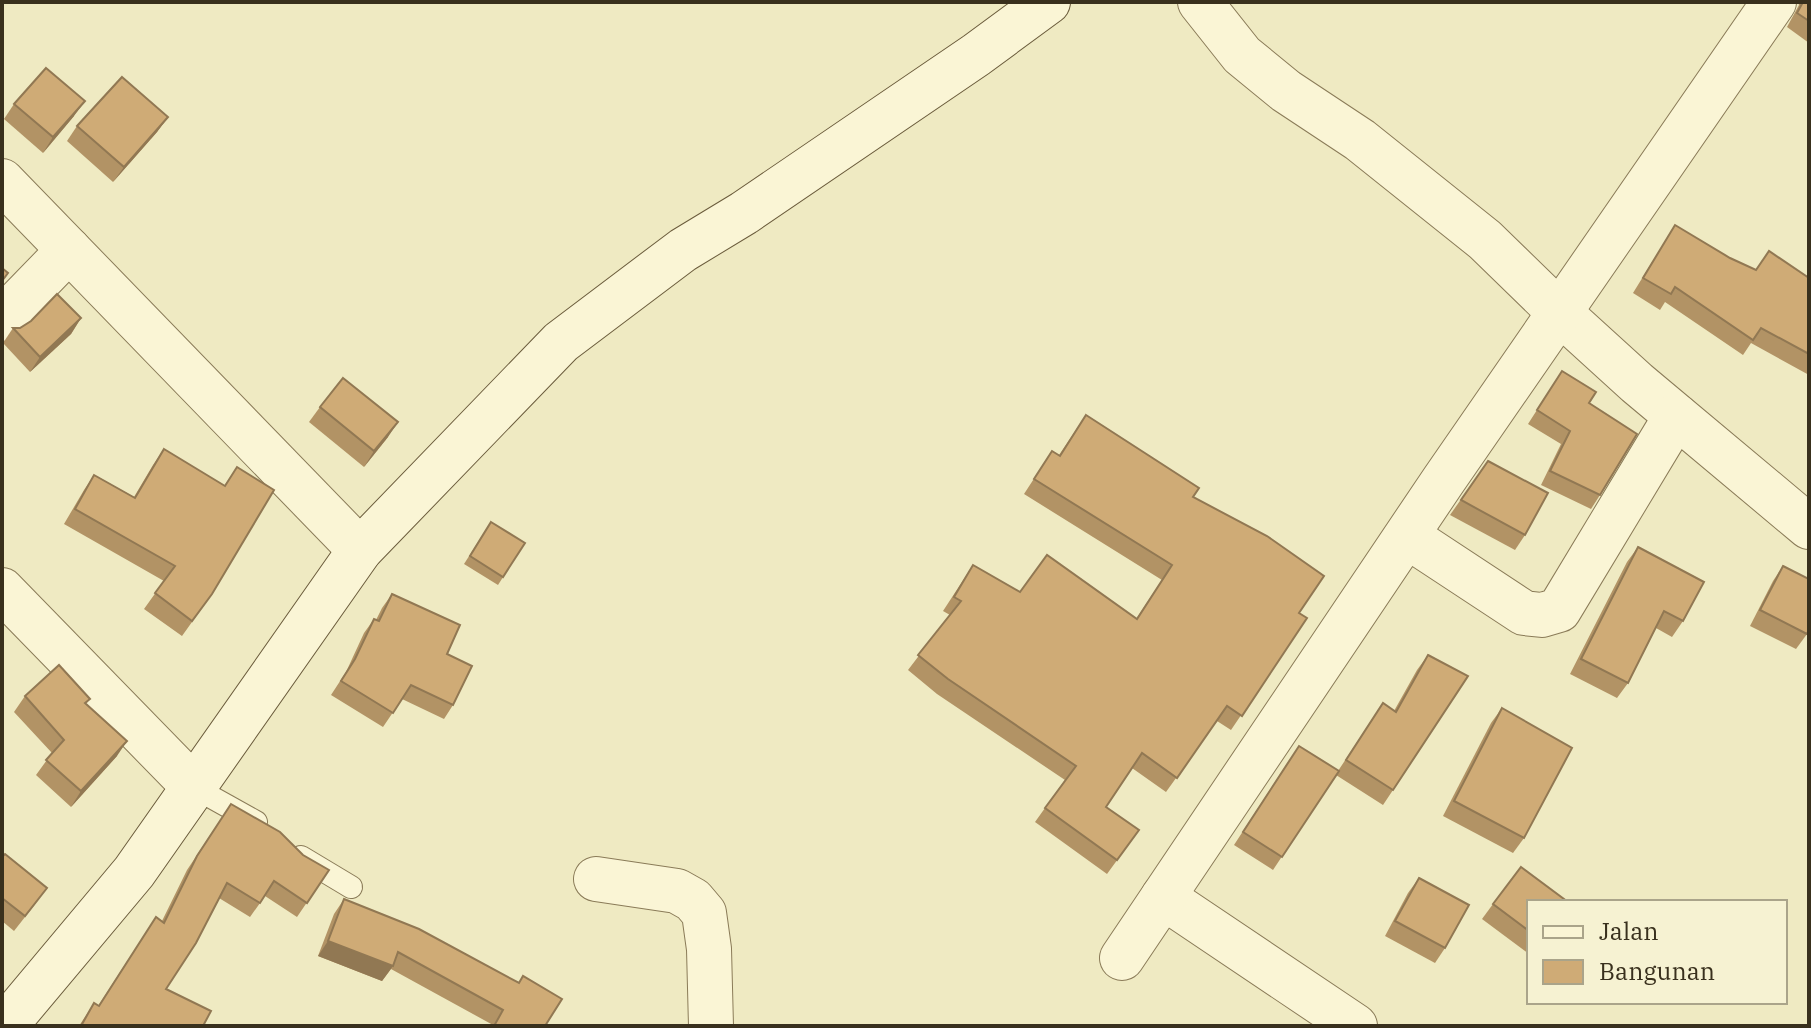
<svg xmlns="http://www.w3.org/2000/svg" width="1811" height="1028" viewBox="0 0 1811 1028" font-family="'IBM Plex Serif',serif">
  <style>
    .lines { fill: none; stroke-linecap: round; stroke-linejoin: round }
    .lane-casing { stroke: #8a7b58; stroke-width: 24 }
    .street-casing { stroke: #8a7b58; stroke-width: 46 }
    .secondary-casing { stroke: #6b5c3c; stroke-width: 46 }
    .lane { stroke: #faf5d5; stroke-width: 22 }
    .street { stroke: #faf5d5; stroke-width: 44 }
    .secondary { stroke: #faf5d5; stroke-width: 44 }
    .wall { fill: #b29365 }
    .shaded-wall { fill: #917853 }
    .building { fill: #cfab76; stroke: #917853; stroke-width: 2 }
  </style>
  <rect width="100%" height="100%" fill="#efeac2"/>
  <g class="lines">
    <g class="lane-casing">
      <g id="lane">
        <polyline points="195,788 256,822"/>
        <polyline points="301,857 351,887"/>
      </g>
    </g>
    <g class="street-casing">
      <g id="street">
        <polyline points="1200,2 1242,55 1286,91 1360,140 1485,240 1559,312 1637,383 1809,527"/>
        <polyline points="2,181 360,550"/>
        <polyline points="2,319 69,250"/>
        <polyline points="1407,536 1524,613 1542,615 1559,610 1676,416"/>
        <polyline points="2,590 195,788"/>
        <polyline points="596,879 677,891 693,900 704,913 709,949 711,1026"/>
        <polyline points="1163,897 1355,1026"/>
        <polyline points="1122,958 1443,481 1774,2"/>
      </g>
    </g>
    <g class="secondary-casing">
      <polyline id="secondary" points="5,1026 134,872 360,550 561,342 683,250 744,213 976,55 1048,2"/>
    </g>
    <use href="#lane" class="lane"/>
    <use href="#street" class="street"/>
    <use href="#secondary" class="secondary"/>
  </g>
  <g class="wall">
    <polygon points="1798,2 1809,2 1809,43 1787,27 1799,5"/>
    <polygon points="14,104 74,116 43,153 4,119"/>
    <polygon points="168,117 157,132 113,182 67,141 77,126"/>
    <polygon points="1675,225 1730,258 1756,270 1799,272 1809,278 1809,375 1751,343 1743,355 1665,302 1660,310 1633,293"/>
    <polygon points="81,318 71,334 30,372 3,343 13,328"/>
    <polygon points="1562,371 1589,403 1600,495 1591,509 1541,485 1561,444 1528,424"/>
    <polygon points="320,407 388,437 364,467 309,422"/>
    <polygon points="1086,415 1193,497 1299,613 1307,618 1231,730 1217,721 1166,792 1132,768 1106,807 1139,830 1107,874 1035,822 1065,780 937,694 908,670 950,615 943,611 973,565 1020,592 1136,619 1162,580 1024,494 1052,451 1059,455"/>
    <polygon points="164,449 224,486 237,467 212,594 182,636 144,609 164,581 64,524 84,490 94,475 134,497 153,465"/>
    <polygon points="1488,461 1525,535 1515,550 1450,515"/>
    <polygon points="491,522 525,543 498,585 464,564"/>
    <polygon points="1638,547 1683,621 1672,637 1656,628 1628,683 1617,698 1570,674 1627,562"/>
    <polygon points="1783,566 1807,634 1796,649 1750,626 1773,581"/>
    <polygon points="392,594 447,654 453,705 444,719 402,699 383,727 331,695 346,672 364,633 374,619 376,620 382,608"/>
    <polygon points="1428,655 1393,790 1383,805 1336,775 1273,870 1234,845 1290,759 1338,771 1383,703 1394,711 1417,670"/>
    <polygon points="25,696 90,699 86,704 117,756 71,807 36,775 52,753 14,712"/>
    <polygon points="1502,708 1524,838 1513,853 1443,816 1491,723"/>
    <polygon points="231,804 303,855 329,870 297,917 265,896 250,917 219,898 166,989 203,1026 79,1026 94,1003 98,1006 156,917 162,921 187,870"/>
    <polygon points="2,857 36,903 14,931 2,921"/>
    <polygon points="1419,878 1445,948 1435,963 1385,936 1408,893"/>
    <polygon points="344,899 519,983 545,1026 492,1026 493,1025 391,969 382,981 318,956 334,914"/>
    <polygon points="1529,902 1529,954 1482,919 1493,904"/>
  </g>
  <g class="shaded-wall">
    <polygon points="85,101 74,116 43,153 53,137"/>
    <polygon points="168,117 157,132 113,182 124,167"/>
    <polygon points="81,318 71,334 30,372 40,357"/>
    <polygon points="398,422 388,437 364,467 374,451"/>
    <polygon points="127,741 117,756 71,807 81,791"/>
    <polygon points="328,941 393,966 382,981 318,956"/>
  </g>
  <g class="building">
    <polygon points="1803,2 1809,2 1809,21 1797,13"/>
    <polygon points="46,68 85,101 53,137 14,104"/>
    <polygon points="122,77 168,117 124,167 77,126"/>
    <polygon points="1675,225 1730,258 1756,270 1769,251 1809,278 1809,354 1761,328 1753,340 1675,287 1671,294 1643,278"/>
    <polygon points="2,268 8,273 2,281"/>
    <polygon points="57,294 81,318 40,357 13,328 20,328 31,321"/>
    <polygon points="1562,371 1596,392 1589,403 1637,434 1600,495 1550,471 1570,431 1537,410"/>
    <polygon points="343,378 398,422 374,451 320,407"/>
    <polygon points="1086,415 1199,488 1193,497 1267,536 1324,576 1299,613 1307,618 1242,716 1227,706 1177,778 1142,753 1106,807 1139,830 1117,860 1045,808 1076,766 948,679 918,655 961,601 954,597 973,565 1020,592 1047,555 1137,619 1172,565 1034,479 1052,451 1060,456"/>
    <polygon points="164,449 225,486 237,467 274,490 212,594 192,621 155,593 175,566 75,509 94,475 135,498"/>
    <polygon points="1488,461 1548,493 1525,535 1461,500"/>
    <polygon points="491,522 525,543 503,577 470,556"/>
    <polygon points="1638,547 1704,582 1683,621 1664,611 1628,683 1581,659"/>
    <polygon points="1783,566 1809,579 1809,629 1807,634 1760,610"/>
    <polygon points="392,594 460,625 447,654 472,666 453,705 411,685 393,713 341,681 355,659 374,619 379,621"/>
    <polygon points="1428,655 1468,676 1393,790 1346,760 1383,703 1396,712"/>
    <polygon points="59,665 90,699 85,703 127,741 81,791 46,760 64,740 25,696"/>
    <polygon points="1502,708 1572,748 1524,838 1454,801"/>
    <polygon points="1299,746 1339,771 1282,857 1243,832"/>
    <polygon points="231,804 280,832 303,855 329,870 307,903 274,881 260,903 227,883 196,943 166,989 211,1011 203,1026 81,1026 94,1003 99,1006 156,917 164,923 197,856"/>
    <polygon points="5,854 47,888 25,916 2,898 2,857"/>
    <polygon points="1521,867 1568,902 1529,902 1529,931 1493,904"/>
    <polygon points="1419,878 1469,905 1445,948 1395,921"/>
    <polygon points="344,899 419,929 519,983 523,976 562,999 545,1026 494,1026 503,1010 398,952 393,966 328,941"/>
  </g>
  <rect width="1811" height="1028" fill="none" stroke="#39301d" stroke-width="8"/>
  <rect x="1527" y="900" width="260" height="104" fill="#f6f2d2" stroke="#aaa48a" stroke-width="2"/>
  <rect x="1543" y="926" width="40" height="12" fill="#faf5d5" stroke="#aaa48a" stroke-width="2"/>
  <text x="1599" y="940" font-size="24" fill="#39301d">Jalan</text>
  <rect x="1543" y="960" width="40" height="24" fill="#cfab76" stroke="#aaa48a" stroke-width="2"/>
  <text x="1599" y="980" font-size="24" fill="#39301d">Bangunan</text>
</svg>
